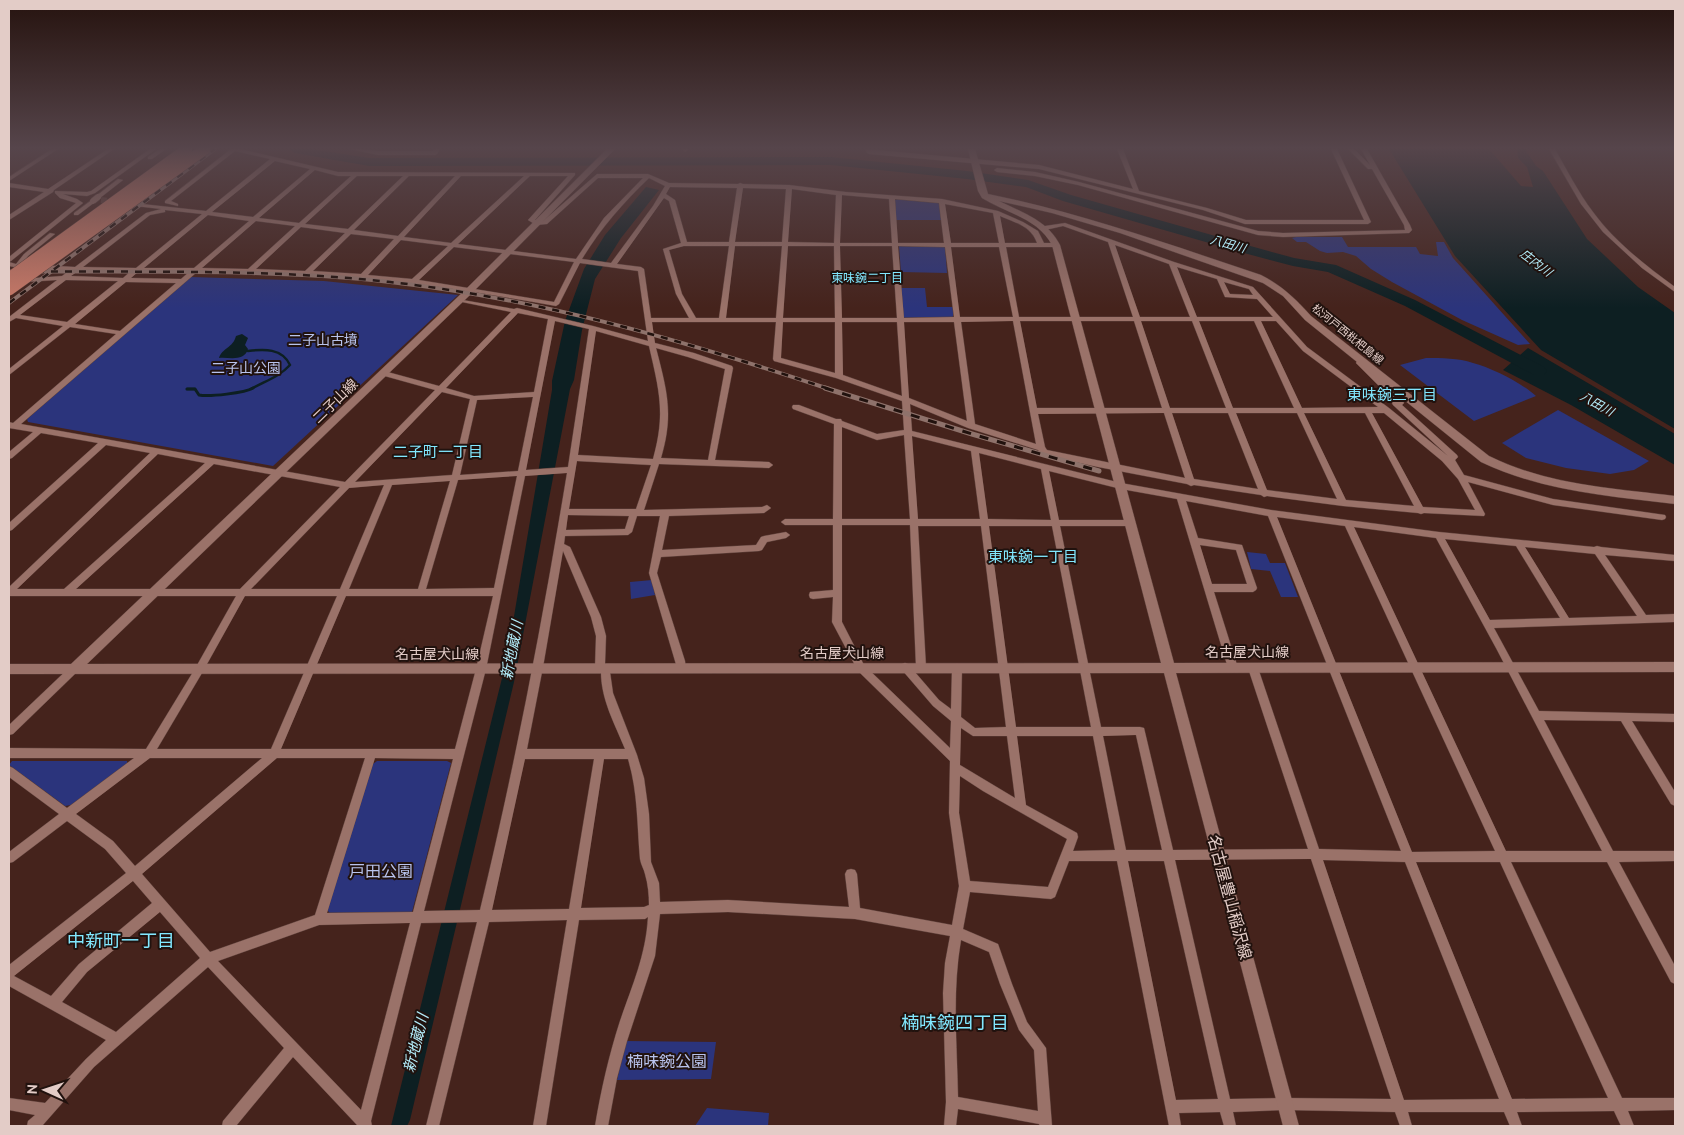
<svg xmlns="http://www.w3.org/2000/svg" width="1684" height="1135" viewBox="0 0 1684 1135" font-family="Ubuntu,'Noto Sans JP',sans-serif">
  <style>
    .green { fill: #2b347c }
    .water { fill: #0d1f22 }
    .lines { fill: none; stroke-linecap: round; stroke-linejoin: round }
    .stream-far1 { stroke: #0d1f22; stroke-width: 2.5 }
    .stream { stroke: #0d1f22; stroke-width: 3 }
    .river { fill: #0d1f22; fill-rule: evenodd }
    .street-tunnel { stroke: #5d3c36; stroke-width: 6; stroke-dasharray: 6 3; stroke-linecap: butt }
    .street-casing { stroke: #5e413b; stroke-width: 1 }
    .secondary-casing { stroke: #5e413b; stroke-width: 1 }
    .street { fill: #9a7269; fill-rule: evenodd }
    .secondary { fill: #9a7269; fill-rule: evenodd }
    .rail-far1-casing { stroke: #8e726b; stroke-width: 4 }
    .rail-casing { stroke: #8e726b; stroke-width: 5 }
    .rail-far1 { stroke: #21120e; stroke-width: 2.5; stroke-dasharray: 7; stroke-linecap: butt }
    .rail { stroke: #21120e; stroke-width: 3; stroke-dasharray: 9; stroke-linecap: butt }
    .street-bridge-casing { stroke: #5e413b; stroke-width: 7; stroke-linecap: butt }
    .highway-bridge-casing { stroke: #5e413b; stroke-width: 12; stroke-linecap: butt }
    .street-bridge { stroke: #9a7269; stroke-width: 6 }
    .highway-bridge { stroke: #ca7a68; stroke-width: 11 }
    .labels { text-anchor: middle; stroke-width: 4; stroke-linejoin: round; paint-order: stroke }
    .far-street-label { font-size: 11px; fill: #e3ccc7; stroke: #21120e }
    .far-water-label { font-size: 12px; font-style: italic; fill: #b3edfa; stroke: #21120e }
    .far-neighbourhood-label { font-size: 12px; fill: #82e8ff; stroke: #21120e }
    .park-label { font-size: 14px; fill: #b8c3ed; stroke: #21120e }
    .street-label { font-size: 14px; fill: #e3ccc7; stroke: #21120e }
    .neighbourhood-label { font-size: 15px; fill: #82e8ff; stroke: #21120e }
    .water-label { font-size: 15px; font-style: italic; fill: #b3edfa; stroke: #21120e }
    .near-park-label { font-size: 16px; fill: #b8c3ed; stroke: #21120e }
    .near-street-label { font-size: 16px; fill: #e3ccc7; stroke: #21120e }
    .near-neighbourhood-label { font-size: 18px; fill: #82e8ff; stroke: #21120e }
  </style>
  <rect width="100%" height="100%" fill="#45231c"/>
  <g class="green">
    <polygon points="898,199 937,202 939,203 942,220 896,220 895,200"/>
    <polygon points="1296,237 1342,237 1348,247 1416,247 1420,254 1438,256 1436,242 1444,242 1453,258 1530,344 1518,345 1462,320 1392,282 1371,269 1356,256 1343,252 1327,253 1320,251 1306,242 1297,242 1292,238"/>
    <polygon points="899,246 945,246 947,273 901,272"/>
    <polygon points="190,277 324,281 458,295 273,466 28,422 27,419"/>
    <polygon points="900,288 925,288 927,307 953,307 953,316 952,318 904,318 902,316"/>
    <path d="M 1426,358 C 1442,358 1458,358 1473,363 C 1492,368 1522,383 1536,396 L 1474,421 L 1400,365 Z"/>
    <polygon points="1558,410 1649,461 1634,470 1610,474 1566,468 1526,458 1502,443"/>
    <polygon points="1247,552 1266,554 1270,563 1285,563 1298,597 1281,597 1270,571 1251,569"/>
    <polygon points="652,580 655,595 631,599 630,582"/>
    <polygon points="12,761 127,761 127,765 71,805 65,806 9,765"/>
    <polygon points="377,761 447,761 451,763 412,912 330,914 327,909 373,764"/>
    <polygon points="625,1041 716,1042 711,1079 617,1080"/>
    <polygon points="707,1108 769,1113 768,1126 695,1126"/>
  </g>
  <g class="water">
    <polygon points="1389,149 1489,149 1521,186 1533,187 1527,167 1518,158 1517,149 1525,149 1536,166 1543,171 1587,239 1638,287 1675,313 1675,429 1541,350 1455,256"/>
    <polygon points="646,187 659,190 621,238 595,279 582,330 574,380 570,389 514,682 410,1120 407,1126 391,1126 507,658 552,390 552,381 565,321 584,269 605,235"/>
    <path d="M 242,334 L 248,338 L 245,345 L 248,349 C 244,362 230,357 219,358 C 222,348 233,348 236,336 Z"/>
    <polygon points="1528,348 1675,434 1675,465 1571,405 1503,370"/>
  </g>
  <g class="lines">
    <g class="stream-far1">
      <path d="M 248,351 C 264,349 282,348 290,365 C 279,377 265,381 251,389"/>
      <polyline points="187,389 195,389"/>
    </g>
    <path class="stream" d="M 187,389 L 195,389 L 199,395 C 209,397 245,393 253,388"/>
    <polygon class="river" points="289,149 311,149 369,158 831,157 967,171 1028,180 1071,195 1254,247 1294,258 1336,265 1415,300 1544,367 1547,371 1544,375 1534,375 1405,306 1328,272 1293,266 1244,253 1063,201 1026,187 967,179 831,165 369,166 295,153"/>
    <polyline class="street-tunnel" points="101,200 118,202"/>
    <g class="street-casing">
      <g id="street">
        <polygon points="52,149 58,149 9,181 9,177"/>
        <polygon points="108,149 114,149 54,190 53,192 9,220 9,215 44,192 9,187 9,183 48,189"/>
        <polygon points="150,149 156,149 95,193 87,196 63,194 77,199 83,203 11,261 9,262 9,257 76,203 60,198 55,193 55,191 87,192 91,191"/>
        <polygon points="160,149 166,149 152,159 148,159 148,157"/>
        <path d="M 231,149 L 240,149 L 338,172 L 575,173 L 575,175 L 535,220 L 543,221 L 597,174 L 648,174 L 669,183 L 738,184 L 740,183 L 743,184 L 789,185 L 846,192 L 942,199 L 998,211 L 1023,222 L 1038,231 L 1044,243 L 1056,243 L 1059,245 L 1056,247 L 1006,247 L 1019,317 L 1133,317 L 1108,242 L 1063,226 L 1045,230 L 1042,228 L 1045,226 L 1065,223 L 1174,262 L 1253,287 L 1307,347 L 1389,408 L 1448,456 L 1393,405 L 1392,403 L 1394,401 L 1356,363 L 1357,361 L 1363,361 L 1403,401 L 1404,403 L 1402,405 L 1457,455 L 1458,457 L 1455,460 L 1464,475 L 1553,499 L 1665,515 L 1666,517 L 1665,519 L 1662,520 L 1553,505 L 1468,482 L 1485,514 L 1484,516 L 1424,513 L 1421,514 L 1418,513 L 1343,506 L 1267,496 L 1264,497 L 1261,495 L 1194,485 L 1191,486 L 1187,484 L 1098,467 L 1044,455 L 1041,454 L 1038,450 L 968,428 L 910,404 L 912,431 L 1121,483 L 1271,510 L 1439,532 L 1594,547 L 1597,546 L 1601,547 L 1675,555 L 1675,561 L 1605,555 L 1646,615 L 1675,614 L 1675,622 L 1494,628 L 1539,711 L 1675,714 L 1675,722 L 1632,721 L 1675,792 L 1675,806 L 1671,804 L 1621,721 L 1544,720 L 1613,851 L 1675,851 L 1675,861 L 1619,862 L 1675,966 L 1675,984 L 1671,982 L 1607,862 L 1511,862 L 1622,1098 L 1675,1098 L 1675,1110 L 1628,1111 L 1634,1126 L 1621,1126 L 1614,1111 L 1517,1112 L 1522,1126 L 1510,1126 L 1504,1112 L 1408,1112 L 1412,1126 L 1400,1126 L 1395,1112 L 1285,1110 L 1233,1112 L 1236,1126 L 1224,1126 L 1220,1112 L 1179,1113 L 1181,1126 L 1169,1126 L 1117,861 L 1069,861 L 1055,897 L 1051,899 L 970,892 L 963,929 L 998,944 L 1012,984 L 1027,1022 L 1046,1048 L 1052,1126 L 1040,1126 L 1039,1124 L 958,1109 L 956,1126 L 944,1126 L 946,1102 L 943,993 L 945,963 L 950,936 L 855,919 L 728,912 L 660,914 L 655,956 L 627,1041 L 617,1078 L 608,1126 L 595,1126 C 601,1090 609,1055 620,1021 C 632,986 646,955 648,917 L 645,919 L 579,920 L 546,1126 L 533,1126 L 567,920 L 489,922 L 439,1126 L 426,1126 L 477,922 L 421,923 L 371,1121 L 372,1126 L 357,1126 L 357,1125 L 293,1057 L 236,1126 L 222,1126 L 223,1121 L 284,1048 L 208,967 L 94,1067 L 42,1126 L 27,1126 L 28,1121 L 35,1115 L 9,1110 L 9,1098 L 45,1103 L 86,1059 L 106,1040 L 9,986 L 9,965 L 126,873 L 105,849 L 67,821 L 13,862 L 9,863 L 9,852 L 59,814 L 9,777 L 9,766 L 13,768 L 67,808 L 134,758 L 9,758 L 9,748 L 146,749 L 196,667 L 236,596 L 9,596 L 9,587 L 150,453 L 106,445 L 12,530 L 9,531 L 9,523 L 98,443 L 41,433 L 12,458 L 9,459 L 9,452 L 33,432 L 9,428 L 9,422 L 13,423 L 116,334 L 70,327 L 9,375 L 9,369 L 63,326 L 16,318 L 9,322 L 9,317 L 57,280 L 24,282 L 21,280 L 22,279 L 62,276 L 70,270 L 45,270 L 40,267 L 40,265 L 75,267 L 146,213 L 161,209 L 135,206 L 132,204 L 133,203 L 206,211 L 270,159 L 235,151 L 171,201 L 178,204 L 178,206 L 165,203 L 165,201 ZM 275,161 L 310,169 L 253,217 L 212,212 ZM 315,170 L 338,176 L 351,176 L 299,223 L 259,218 ZM 357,176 L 403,176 L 348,229 L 305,224 ZM 409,176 L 455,176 L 398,236 L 354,230 ZM 461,176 L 524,176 L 451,243 L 404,237 ZM 530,176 L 568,176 L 528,220 L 536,225 L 547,224 L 598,178 L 643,178 L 604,218 L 576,259 L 458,244 ZM 649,178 L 665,186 L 653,206 L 611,263 L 582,259 C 600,229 623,203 649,178 ZM 670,187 L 737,188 L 729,242 L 687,242 L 675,200 L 666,194 ZM 743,188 L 786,189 L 782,242 L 735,242 ZM 792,189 L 836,195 L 834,243 L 788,242 ZM 842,195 L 889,199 L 892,243 L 840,243 ZM 664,198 L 669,201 L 681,243 L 663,249 L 676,294 L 689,318 L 651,318 L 644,269 L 641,267 L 617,264 ZM 895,199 L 939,203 L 944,243 L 898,243 ZM 945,204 L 993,213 L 999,243 L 951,243 ZM 165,210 L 202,214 L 136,268 L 83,267 L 150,215 L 165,212 ZM 208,215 L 249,221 L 194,268 L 144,268 ZM 1000,216 C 1016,223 1031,226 1037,243 L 1005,243 ZM 256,221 L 295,226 L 248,269 L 202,268 ZM 301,227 L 345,233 L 305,271 L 256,269 ZM 351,234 L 394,239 L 361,274 L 313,271 ZM 401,240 L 448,246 L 412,279 L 368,275 ZM 1115,245 L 1169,264 L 1190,317 L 1140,317 ZM 684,246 L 729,246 L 719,318 L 696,318 L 682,294 L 669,250 ZM 735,246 L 782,246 L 776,318 L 726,318 ZM 788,246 L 834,246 L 835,318 L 783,318 ZM 840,246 L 892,246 L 897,318 L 842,318 ZM 898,246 L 945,247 L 954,317 L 904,318 ZM 454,247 L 574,262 L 554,302 L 419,280 ZM 951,247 L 999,247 L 1013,317 L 960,317 ZM 580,263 L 638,271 L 648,341 L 593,326 L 517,308 L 514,309 L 457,299 L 457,301 L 511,312 L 439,386 L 384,371 L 381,371 L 381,375 L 435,390 L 345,482 L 21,424 L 197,272 C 259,273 322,274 383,280 C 441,286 499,296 556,306 L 559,304 ZM 1177,267 L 1217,279 L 1225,297 L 1257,299 L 1273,317 L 1197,317 ZM 78,271 L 131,271 L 123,278 L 71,276 ZM 139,271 L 189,272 L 181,279 L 131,278 ZM 66,280 L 118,281 L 67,322 L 20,315 ZM 126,282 L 176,283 L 120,331 L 75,324 ZM 1224,282 L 1249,289 L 1253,295 L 1230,294 ZM 518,313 L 548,319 L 534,392 L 474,396 L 446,388 ZM 555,321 L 589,329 L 568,467 L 526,470 ZM 1013,321 L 1036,444 L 975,424 L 961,322 ZM 1020,321 L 1134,321 L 1162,408 L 1037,408 ZM 1141,321 L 1192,321 L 1226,408 L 1170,408 ZM 1199,321 L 1254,321 L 1294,408 L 1233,408 ZM 1261,321 L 1276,321 L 1303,351 L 1378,407 L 1302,408 ZM 652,322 L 776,322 L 773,359 L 774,361 L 836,378 L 902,401 L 904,430 L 877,434 L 842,421 L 841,419 L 836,419 L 799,405 L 793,405 L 792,407 L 793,409 L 834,424 L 833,519 L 785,519 L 781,522 L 785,525 L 833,525 L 833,590 L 810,592 L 809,595 L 810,598 L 813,599 L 833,597 L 832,622 L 858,671 L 950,761 L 949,813 L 959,886 L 952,925 L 860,908 L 857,874 L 855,870 L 851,869 L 847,870 L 845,874 L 849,907 L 728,900 L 660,902 L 659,883 L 651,862 L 649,814 L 644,778 L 637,755 L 613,693 L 609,665 L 605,664 L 606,636 L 601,617 L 571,549 L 570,547 L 564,544 L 565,536 L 628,535 L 632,532 L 637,516 L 660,516 L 649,573 L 675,661 L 678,672 L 681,673 L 684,672 L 686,669 L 685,661 L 657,573 L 661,557 L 759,551 L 762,550 L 767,542 L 786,538 L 790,535 L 786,532 L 764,536 L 761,537 L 756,545 L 662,550 L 669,516 L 764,513 L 771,508 L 767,505 L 762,507 L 644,510 L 659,464 L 769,468 L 773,465 L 769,462 L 715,460 L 733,368 L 732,366 L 694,353 L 655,343 ZM 783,322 L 835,322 L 835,373 L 781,358 ZM 842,322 L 897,322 L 902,396 L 843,375 ZM 904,322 L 954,322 L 967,421 L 909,398 ZM 596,331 L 649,346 C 659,390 666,413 653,459 L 578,455 ZM 656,348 L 688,357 L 725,369 L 708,460 L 661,458 C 674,414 667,391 656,348 ZM 442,392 L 470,399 L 452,475 L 355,482 ZM 533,397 L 518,471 L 460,475 L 477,400 ZM 1164,413 L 1185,478 L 1047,450 L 1045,447 L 1038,414 ZM 1172,413 L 1228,413 L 1258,489 L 1194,479 ZM 1236,413 L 1297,413 L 1337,499 L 1267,490 ZM 1304,413 L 1365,413 L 1414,506 L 1346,500 ZM 1372,413 L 1384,413 L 1442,461 L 1458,479 L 1475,510 L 1423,507 ZM 842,427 L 877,440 L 904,435 L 910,519 L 842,519 ZM 912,436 L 971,451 L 980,519 L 918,519 ZM 979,453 L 1041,469 L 1051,520 L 988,519 ZM 158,454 L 205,463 L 64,589 L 17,589 ZM 577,461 L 651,465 L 636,509 L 569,509 ZM 214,464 L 340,487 L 240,589 L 76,589 ZM 1049,471 L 1121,489 L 1177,499 L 1228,668 L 1230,671 L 1233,672 L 1236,671 L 1238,668 L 1214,592 L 1253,592 L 1256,590 L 1257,588 L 1242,545 L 1198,538 L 1186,501 L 1268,516 L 1401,851 L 1319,849 L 1258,668 L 1256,665 L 1253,664 L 1250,665 L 1248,668 L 1308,849 L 1173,850 L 1144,728 L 1140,727 L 1101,727 L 1060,526 L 1130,526 L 1134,523 L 1130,520 L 1059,520 ZM 567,473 C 543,619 515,766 480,910 L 424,911 L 486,669 L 525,476 ZM 517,476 L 494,588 L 426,589 L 458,480 ZM 450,481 L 418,589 L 349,589 L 392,485 ZM 384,485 L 340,589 L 251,589 L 349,488 ZM 568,515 L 629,516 L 625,529 L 566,530 ZM 1277,517 L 1345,526 L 1495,851 L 1412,852 ZM 842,525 L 910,525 L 916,667 L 918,670 L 921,671 L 924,670 L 926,667 L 918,526 L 981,526 L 1006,727 L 975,728 L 961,717 L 962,668 L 960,665 L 957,664 L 954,665 L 952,668 L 951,709 L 939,700 L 908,664 L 905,663 L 902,664 L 900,667 L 902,670 L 933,706 L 951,721 L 950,748 L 864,665 L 842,622 ZM 989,526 L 1052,526 L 1091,727 L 1016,727 ZM 1354,527 L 1436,538 L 1496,648 L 1602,851 L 1506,851 ZM 1445,539 L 1516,546 L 1560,618 L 1490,620 ZM 1200,545 L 1236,550 L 1247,584 L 1212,584 ZM 1525,547 L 1595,554 L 1637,616 L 1569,618 ZM 563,551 L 591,617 L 596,636 L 595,668 L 597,671 L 601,672 C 601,700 615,724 625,749 L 527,749 L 543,667 ZM 245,596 L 337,596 L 271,749 L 157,749 L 202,673 ZM 346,596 L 493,596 L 476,669 L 455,749 L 281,749 ZM 961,728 L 973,736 L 1007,736 L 1015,798 L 960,765 ZM 1136,735 L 1162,850 L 1126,850 L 1103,736 ZM 1017,736 L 1093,736 L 1115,850 L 1073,851 L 1078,837 L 1077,833 L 1026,805 ZM 150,758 L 262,758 L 135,866 L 113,841 L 76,814 ZM 277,758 L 365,758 L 315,915 L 210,952 L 142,874 ZM 375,758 L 453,759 L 413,912 L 327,913 ZM 525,759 L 594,759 L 569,909 L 492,910 ZM 604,759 L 628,759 C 638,792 637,825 640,859 C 641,865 644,869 645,874 C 648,884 649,895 649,905 L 644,907 L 581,908 ZM 960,776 L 983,791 L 1067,839 L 1048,887 L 970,881 L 959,813 ZM 1311,859 L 1391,1099 L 1285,1098 L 1230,1099 L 1175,860 ZM 1323,860 L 1405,862 L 1499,1099 L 1404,1100 ZM 1128,861 L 1164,861 L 1218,1099 L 1176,1100 ZM 1416,862 L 1500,862 L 1608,1098 L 1512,1099 ZM 133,881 L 152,903 L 79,964 L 51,996 L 14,976 ZM 160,912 L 200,958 L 116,1032 L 62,1002 L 87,972 ZM 410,923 L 361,1110 L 218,961 L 319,925 ZM 961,940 L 989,952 L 1000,984 L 1019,1030 L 1034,1050 L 1038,1111 L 958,1097 C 957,1044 952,992 961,940 Z"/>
        <polygon points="350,149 361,149 378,151 433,151 434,149 440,149 437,154 435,155 378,155"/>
        <polygon points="682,149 688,149 688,150 685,152"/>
        <polygon points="865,149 1039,165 1133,189 1117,149 1123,149 1139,191 1207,208 1246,220 1364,220 1331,149 1337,149 1371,222 1368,224 1245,224 1203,210 1039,169 869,154 867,153"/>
        <polygon points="1348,149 1354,149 1370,165 1361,149 1367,149 1410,225 1412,230 1409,233 1283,237 1258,235 1078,185 1035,176 997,172 994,170 997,168 1035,172 1079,182 1258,231 1283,233 1405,230 1404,225 1372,169 1368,169"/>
        <path d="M 1549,149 L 1555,149 C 1567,170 1578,192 1593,212 C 1615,242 1645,265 1675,287 L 1675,292 L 1642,268 L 1603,232 L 1581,204 Z"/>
        <polygon points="118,179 123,180 100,198 96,198 96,196"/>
        <polygon points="93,199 95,200 95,202 78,215 74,215 74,213"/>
        <polygon points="50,233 55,234 28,256 19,268 9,266 9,262 16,264 24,254"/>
        <polygon points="74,665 77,666 79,669 77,672 13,734 9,735 9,725 71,666"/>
      </g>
    </g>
    <g class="secondary-casing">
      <path id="secondary" d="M 607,149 L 615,149 L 470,295 L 87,664 L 1161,663 L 1052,245 C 1038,218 1006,213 982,198 L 978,191 L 968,149 L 975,149 L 988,194 C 1081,213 1171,245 1261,275 C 1281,285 1296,299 1311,316 L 1489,456 C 1548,485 1611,488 1675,496 L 1675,504 C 1609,496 1542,491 1481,462 L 1305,320 L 1283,296 L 1263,283 L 1120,233 L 1052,213 L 999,201 C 1023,213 1047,220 1060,245 L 1174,663 L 1675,662 L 1675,672 L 1176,673 L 1299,1126 L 1283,1126 L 1164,673 L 9,674 L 9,664 L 71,664 L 464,291 Z"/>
    </g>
    <use href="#street" class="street"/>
    <use href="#secondary" class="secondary"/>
    <g class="rail-far1-casing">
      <g id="rail-far1">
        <path d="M 9,271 C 136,273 264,268 390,282 C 541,299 685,341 829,389"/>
        <polyline points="9,303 215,149"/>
      </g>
    </g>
    <g class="rail-casing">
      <polyline id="rail" points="825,388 972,434 1099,471"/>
    </g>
    <use href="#rail-far1" class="rail-far1"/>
    <use href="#rail" class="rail"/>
    <g class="street-bridge-casing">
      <polyline id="street-bridge" points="93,201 98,197"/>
    </g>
    <g class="highway-bridge-casing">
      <g id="highway-bridge">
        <polyline points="9,278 187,149"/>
        <polyline points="9,290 205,149"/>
      </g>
    </g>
    <use href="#street-bridge" class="street-bridge"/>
    <use href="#highway-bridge" class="highway-bridge"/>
  </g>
  <linearGradient id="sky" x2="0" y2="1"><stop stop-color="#26130f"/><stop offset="0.48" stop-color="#56454b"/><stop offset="1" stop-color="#56454b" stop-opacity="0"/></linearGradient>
  <rect width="1684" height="308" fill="url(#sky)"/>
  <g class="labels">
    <g class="far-street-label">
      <text transform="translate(1348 334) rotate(39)" y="4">松河戸西枇杷島線</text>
    </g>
    <g class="far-water-label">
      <text transform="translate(1228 244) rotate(16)" y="4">八田川</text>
      <text transform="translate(1536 263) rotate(37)" y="4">庄内川</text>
      <text transform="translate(1597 404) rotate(29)" y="4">八田川</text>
    </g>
    <g class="far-neighbourhood-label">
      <text x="867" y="282">東味鋺二丁目</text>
    </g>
    <g class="park-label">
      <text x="323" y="345">二子山古墳</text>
      <text x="246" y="373">二子山公園</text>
    </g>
    <g class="street-label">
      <text transform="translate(335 401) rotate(-44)" y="5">二子山線</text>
      <text x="1247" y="657">名古屋犬山線</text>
      <text x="842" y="658">名古屋犬山線</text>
      <text x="437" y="659">名古屋犬山線</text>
    </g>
    <g class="neighbourhood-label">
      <text x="1392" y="400">東味鋺三丁目</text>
      <text x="438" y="457">二子町一丁目</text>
      <text x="1033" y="562">東味鋺一丁目</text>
    </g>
    <g class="water-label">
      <text transform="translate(512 650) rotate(-79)" y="5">新地蔵川</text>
      <text transform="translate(416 1043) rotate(-76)" y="5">新地蔵川</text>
    </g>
    <g class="near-park-label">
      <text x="381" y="877">戸田公園</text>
      <text x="667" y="1067">楠味鋺公園</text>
    </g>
    <g class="near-street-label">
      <text transform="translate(1230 897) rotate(75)" y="6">名古屋豊山稲沢線</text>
    </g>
    <g class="near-neighbourhood-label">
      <text x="121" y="947">中新町一丁目</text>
      <text x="955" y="1029">楠味鋺四丁目</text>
    </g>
  </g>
  <rect width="1684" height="1135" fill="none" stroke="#e3ccc7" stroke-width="20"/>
  <g transform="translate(45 1090) rotate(273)" stroke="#21120e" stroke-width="4" paint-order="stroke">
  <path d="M0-4L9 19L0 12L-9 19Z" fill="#e3ccc7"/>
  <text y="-8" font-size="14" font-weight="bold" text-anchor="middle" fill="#e3ccc7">N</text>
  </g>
</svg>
